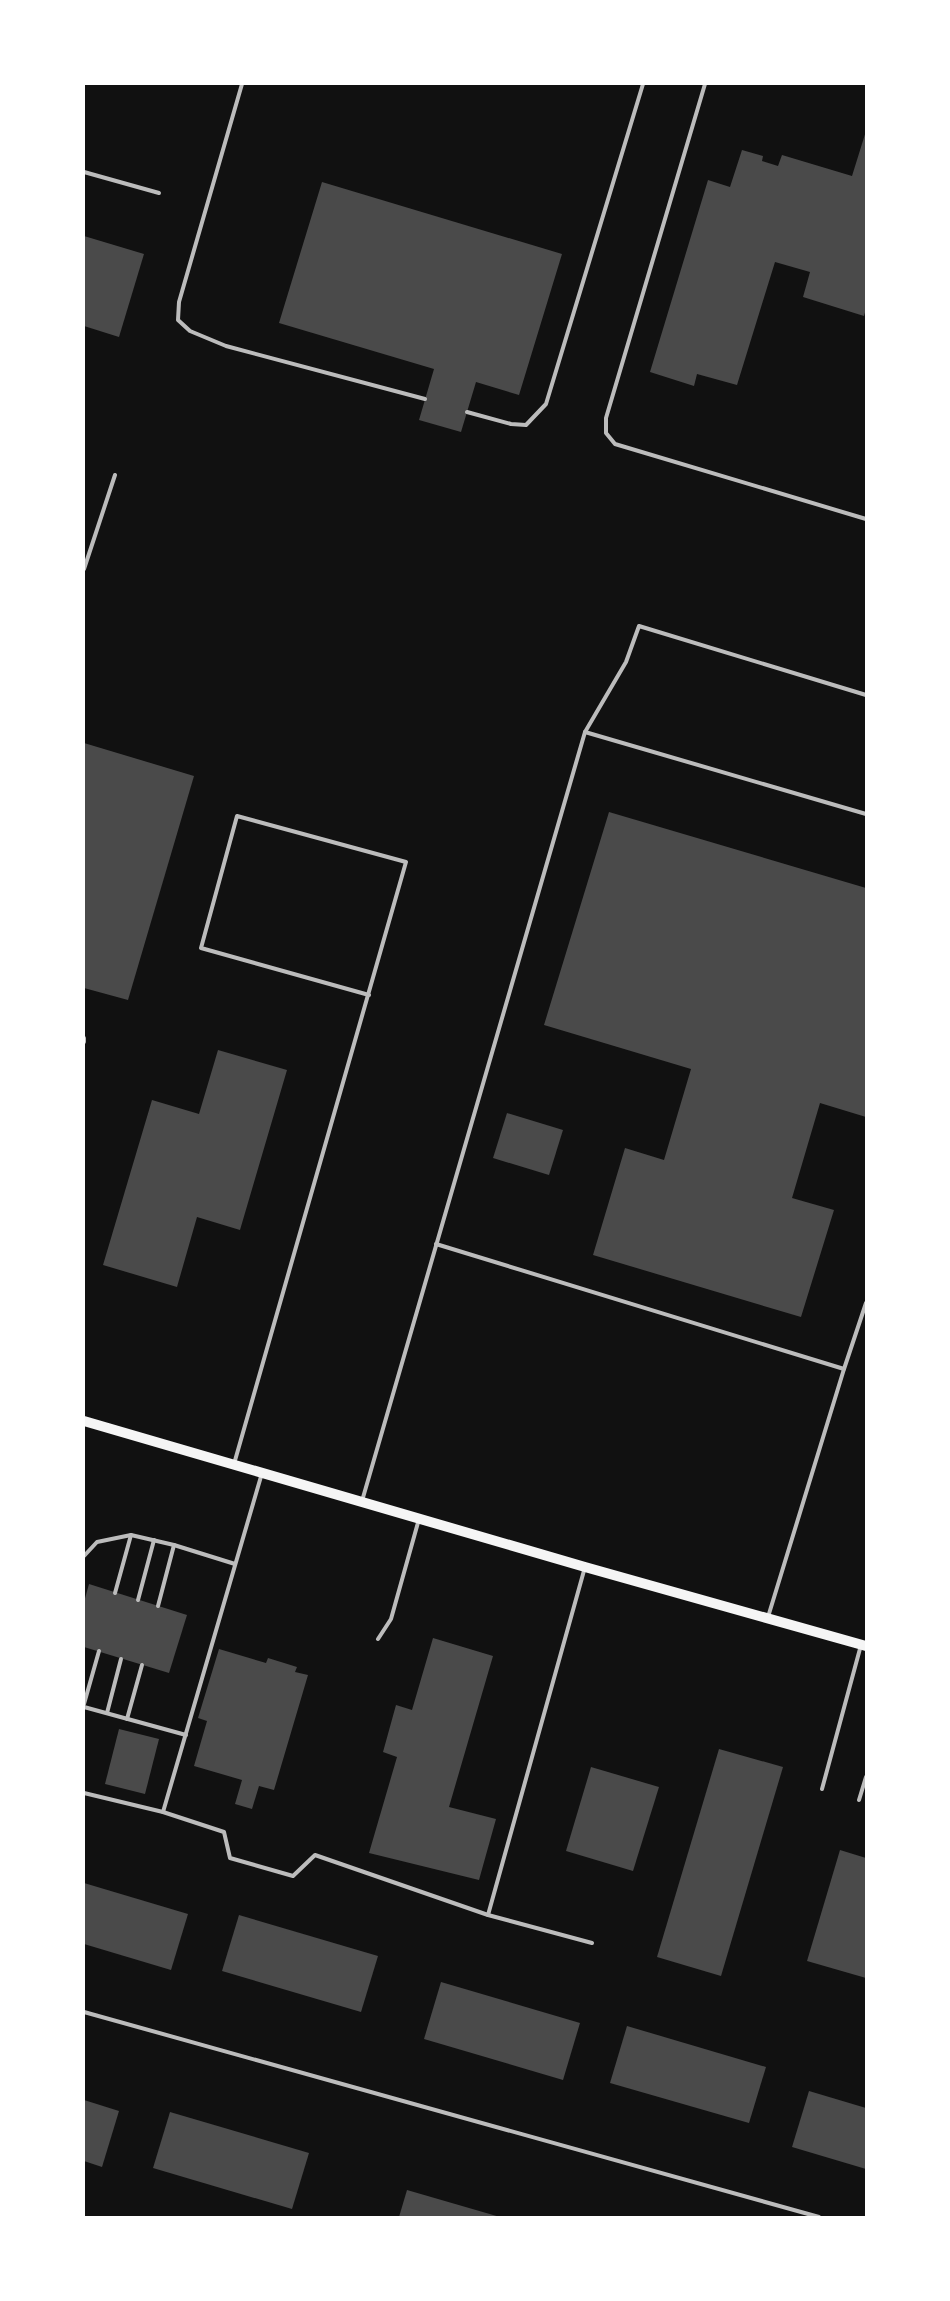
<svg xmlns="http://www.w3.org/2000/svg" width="950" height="2301" viewBox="0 0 950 2301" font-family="'IBM Plex Sans',sans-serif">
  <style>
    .building { fill: #4a4a4a }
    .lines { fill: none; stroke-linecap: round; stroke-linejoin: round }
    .service { stroke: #bcbcbc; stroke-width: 4 }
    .secondary { stroke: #f5f5f5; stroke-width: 10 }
  </style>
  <rect width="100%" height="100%" fill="#111"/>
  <g class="building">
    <polygon points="866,131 866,309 864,316 803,297 810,272 775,262 737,385 697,374 694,386 650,372 708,180 730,187 742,150 763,156 762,161 778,166 782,155 852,176"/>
    <polygon points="322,182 562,254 519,395 476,382 461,432 419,420 434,369 279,323"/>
    <polygon points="84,236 144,254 119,337 84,326"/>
    <polygon points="84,743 194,776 128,1000 84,988"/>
    <polygon points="609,812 866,888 866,1117 820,1103 792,1198 834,1210 801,1317 593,1255 625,1148 664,1160 691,1069 544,1025"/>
    <polygon points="218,1050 287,1070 240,1230 197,1217 177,1287 103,1265 152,1100 199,1114"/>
    <polygon points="507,1113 563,1130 549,1175 493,1158"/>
    <polygon points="89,1584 187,1615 169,1673 84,1647 84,1602"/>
    <polygon points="433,1638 493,1656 449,1807 496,1819 479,1880 369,1853 397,1757 383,1752 396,1705 412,1710"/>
    <polygon points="219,1649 266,1663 268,1658 297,1667 295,1672 308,1675 274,1790 259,1786 252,1809 235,1804 242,1780 194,1766 207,1721 198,1718"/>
    <polygon points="119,1729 159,1739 145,1794 105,1784"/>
    <polygon points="719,1749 783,1767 721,1976 657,1957"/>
    <polygon points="591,1767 659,1787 633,1871 566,1851"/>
    <polygon points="840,1850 866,1858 866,1978 807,1961"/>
    <polygon points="84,1883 188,1914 171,1970 84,1944"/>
    <polygon points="239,1915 378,1956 361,2012 222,1971"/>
    <polygon points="441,1982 580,2023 563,2080 424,2039"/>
    <polygon points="627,2026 766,2067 749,2123 610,2083"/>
    <polygon points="809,2091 866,2108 866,2169 792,2147"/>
    <polygon points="84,2100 119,2111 102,2167 84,2161"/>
    <polygon points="170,2112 309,2153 292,2209 153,2168"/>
    <polygon points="407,2190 500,2217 399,2217"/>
  </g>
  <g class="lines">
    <g class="service">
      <polyline points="242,84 179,302 178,320 190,331 226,346 425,399"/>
      <polyline points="705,84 606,418 606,433 615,444 866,519"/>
      <polyline points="84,172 159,193"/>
      <polyline points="467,412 511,424 526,425 546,404 643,84"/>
      <polyline points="84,569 115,475"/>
      <polyline points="585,732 866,814"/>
      <polyline points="84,1038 84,1042"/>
      <polyline points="436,1244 844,1369"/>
      <polyline points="234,1464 406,862 237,816 201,948 369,995"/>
      <polyline points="362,1501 585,732 626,662 639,626 866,695"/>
      <polyline points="84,1556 97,1542 131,1535 174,1545 235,1564"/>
      <polyline points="115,1593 131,1535"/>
      <polyline points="138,1600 154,1540"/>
      <polyline points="158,1606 174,1545"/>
      <polyline points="768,1617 844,1369 866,1303"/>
      <polyline points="378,1639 391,1619 419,1519"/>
      <polyline points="84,1704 99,1651"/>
      <polyline points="84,1707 186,1735"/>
      <polyline points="107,1713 121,1659"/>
      <polyline points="127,1719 142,1665"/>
      <polyline points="822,1789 861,1645"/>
      <polyline points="84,1793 163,1812 224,1832 230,1858 293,1876 315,1855 488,1915 592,1943"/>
      <polyline points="859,1800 866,1777"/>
      <polyline points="163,1812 262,1473"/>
      <polyline points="488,1915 585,1567"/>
      <polyline points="84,2012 819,2217"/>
    </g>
    <polyline class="secondary" points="84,1421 585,1567 866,1646"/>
  </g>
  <rect width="950" height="2301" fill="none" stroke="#ffffff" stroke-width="170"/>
</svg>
